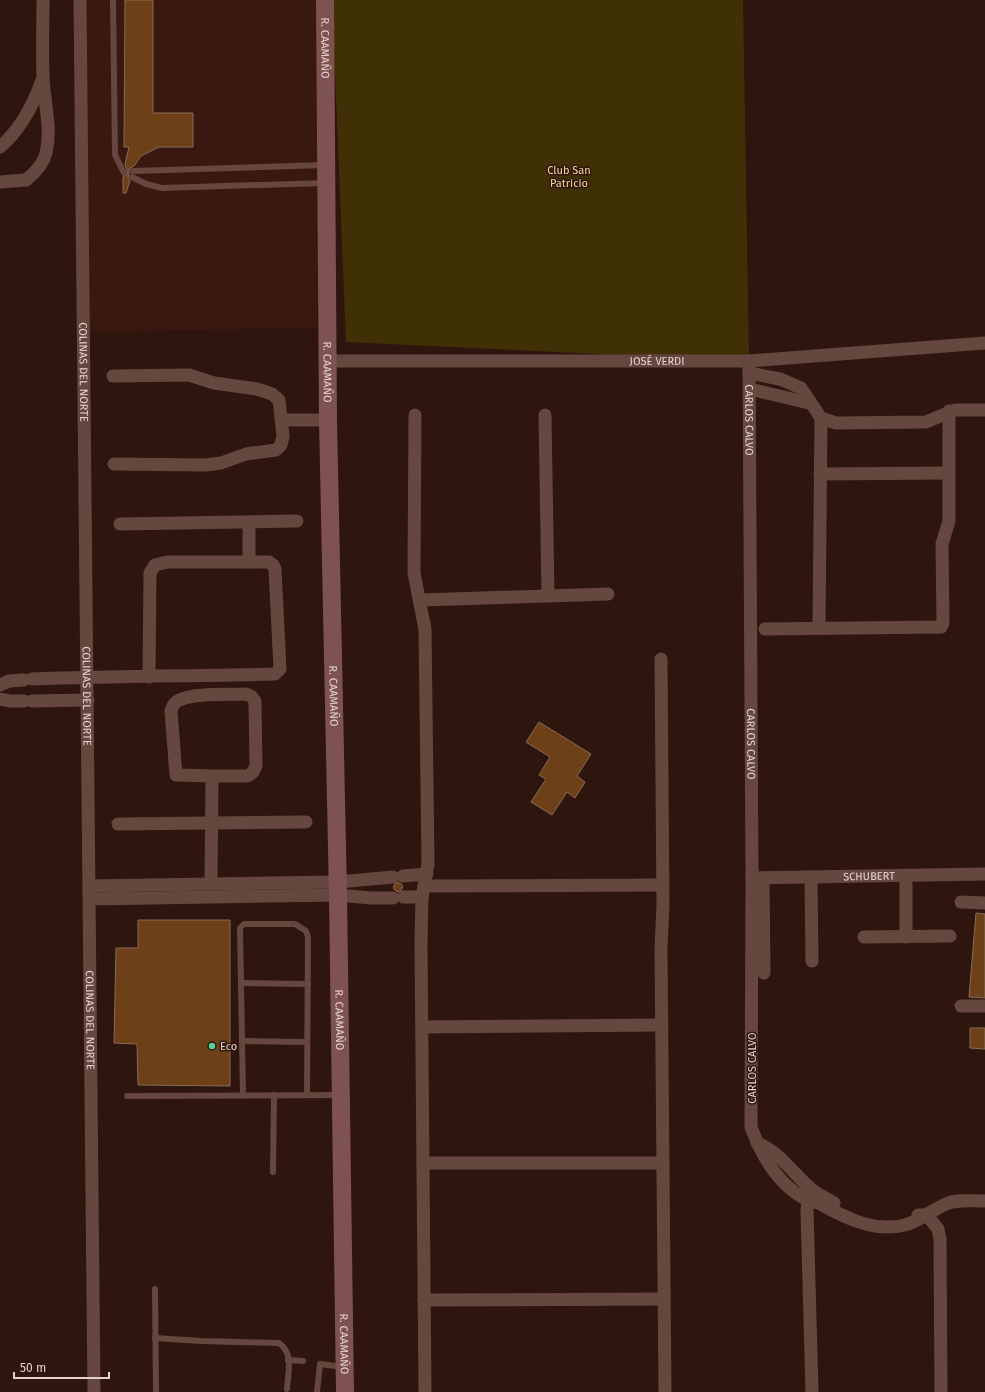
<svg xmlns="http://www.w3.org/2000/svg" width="985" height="1392" viewBox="0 0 985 1392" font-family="'Fira Sans',sans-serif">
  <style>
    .built { fill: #391810 }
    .green { fill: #403006 }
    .building { fill: #6d4017; stroke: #866d59 }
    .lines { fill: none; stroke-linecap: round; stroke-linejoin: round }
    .lane { stroke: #65473f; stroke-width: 6 }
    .street { stroke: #65473f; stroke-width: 13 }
    .secondary { stroke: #7e5250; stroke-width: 18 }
    .poi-dot { fill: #51d398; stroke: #2e150e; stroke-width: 1.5 }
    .labels { text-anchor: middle; stroke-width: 3; stroke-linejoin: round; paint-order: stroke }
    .street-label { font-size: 11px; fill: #e5d2cd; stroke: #2e150e }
    .park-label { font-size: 11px; fill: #fadb99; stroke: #2e150e }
    .poi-label { font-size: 11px; fill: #e5d2cd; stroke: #2e150e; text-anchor: start }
  </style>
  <rect width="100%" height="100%" fill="#2e150e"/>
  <polygon class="built" points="80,0 321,0 317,328 84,332"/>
  <polygon class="green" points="332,0 743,0 749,361 346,342"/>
  <g class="building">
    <polygon points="125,0 153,0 153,113 193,113 193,147 159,147 141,156 134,166 129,169 129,173 128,178 130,181 126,193 123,193 123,177 128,174 125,164 129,147 124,147"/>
    <polygon points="539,722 591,754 577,776 585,782 575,798 567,792 552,815 531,802 546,779 539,775 550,757 526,742"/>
    <circle cx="398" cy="887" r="4.5"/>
    <polygon points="976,913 985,914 985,998 969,997"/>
    <polygon points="138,920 230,920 230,1086 138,1085 137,1044 114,1043 116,948 138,948"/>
    <polygon points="970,1028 985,1028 985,1049 970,1048"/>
  </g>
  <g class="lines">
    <g class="lane">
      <polyline points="113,0 115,155 124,173"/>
      <polyline points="133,171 324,165"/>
      <polyline points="132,177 146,184 162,188 325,183"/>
      <polyline points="241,983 308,984"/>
      <polyline points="242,1041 307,1042"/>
      <polyline points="243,1095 240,928 244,924 295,924 306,931 308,937 307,1095"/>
      <polyline points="127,1096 339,1095"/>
      <polyline points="273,1172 274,1095"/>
      <polyline points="155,1289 156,1392"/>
      <path d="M 155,1338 L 201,1341 L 279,1343 C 294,1353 288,1373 287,1389"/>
      <polyline points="288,1360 303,1361"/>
      <polyline points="317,1392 320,1364 343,1367"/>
    </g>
    <g class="street">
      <path id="s1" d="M 80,0 L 94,1392"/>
      <path d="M 0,147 C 21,129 33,106 42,80"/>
      <path d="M 0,182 L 26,180 C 35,173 43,165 46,153 C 52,129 44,102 43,77 C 42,51 43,26 43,0"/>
      <path id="s2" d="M 329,361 L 749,361 L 985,343"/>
      <path id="s3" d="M 749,361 L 752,878 L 751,1127 C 761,1154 776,1182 802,1197 C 809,1202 817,1201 824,1206 C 850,1220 875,1232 905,1225 C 920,1221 932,1210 946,1204 C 957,1199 972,1201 985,1201"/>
      <polyline points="749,373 780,379 801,388 821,418 836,423 926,422 955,410 985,410"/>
      <polyline points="113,376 189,375 214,383 257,389 272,394 279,400 283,436 281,445 276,450 246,454 221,463 205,465 114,464"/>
      <polyline points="750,389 809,403"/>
      <polyline points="415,415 414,573 425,629 428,864 422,897 421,944 425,1392"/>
      <polyline points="545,415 548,596"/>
      <polyline points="282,420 328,420"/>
      <polyline points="820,474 949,473"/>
      <polyline points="249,523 249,562"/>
      <polyline points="120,524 297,521"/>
      <polyline points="420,600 608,594"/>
      <polyline points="819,627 821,418"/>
      <polyline points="765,629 941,627 943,623 942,544 949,521 949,411"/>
      <polyline points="661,659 663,905 661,949 665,1392"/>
      <path d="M 32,679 C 113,676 194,676 275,674 L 280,669 L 275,569 L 273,565 L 269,562 L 167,562 L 155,565 L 150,573 L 149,677"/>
      <polyline points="0,685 9,681 24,680"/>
      <polyline points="0,699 10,701 24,701"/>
      <polyline points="32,701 88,700"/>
      <polyline points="118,824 306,822"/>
      <polyline points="403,876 427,874"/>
      <polyline points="811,877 812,961"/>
      <path id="s4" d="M 752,878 L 985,874"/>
      <polyline points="763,878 764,973"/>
      <path d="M 211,884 L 212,776 L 248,776 L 253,772 L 256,766 L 255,701 L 251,696 L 246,694 C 229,695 186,692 175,703 C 173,705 172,708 171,711 L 176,775 L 212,776"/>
      <polyline points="90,886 338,882 393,877"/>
      <polyline points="424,886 662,885"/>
      <polyline points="403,897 422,897"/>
      <polyline points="90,899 338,895 371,898 393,898"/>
      <polyline points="961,902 985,903"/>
      <polyline points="864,937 950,936"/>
      <polyline points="906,937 906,875"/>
      <polyline points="961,1006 985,1006"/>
      <polyline points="422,1027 662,1025"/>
      <path d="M 757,1143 C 782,1153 794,1176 815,1192 C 821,1196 828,1199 834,1203"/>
      <polyline points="423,1163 663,1163"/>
      <polyline points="918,1215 927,1215 938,1229 940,1239 941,1392"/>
      <polyline points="424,1300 664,1299"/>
      <polyline points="812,1392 807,1210 808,1201 813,1193"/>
    </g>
    <path class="secondary" id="s5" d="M 325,0 L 328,420 L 338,895 L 345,1392"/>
  </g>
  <circle class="poi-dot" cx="212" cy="1046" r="4"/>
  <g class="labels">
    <g class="street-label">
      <text dy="4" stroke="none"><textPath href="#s5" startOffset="48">R. CAAMAÑO</textPath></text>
      <text dy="4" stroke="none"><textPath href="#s2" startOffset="328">JOSÉ VERDI</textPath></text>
      <text dy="4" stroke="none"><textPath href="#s1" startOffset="372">COLINAS DEL NORTE</textPath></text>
      <text dy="4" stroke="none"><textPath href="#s5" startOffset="372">R. CAAMAÑO</textPath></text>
      <text dy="4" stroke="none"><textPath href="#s3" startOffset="59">CARLOS CALVO</textPath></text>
      <text dy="4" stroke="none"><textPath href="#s1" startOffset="696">COLINAS DEL NORTE</textPath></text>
      <text dy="4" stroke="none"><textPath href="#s5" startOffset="696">R. CAAMAÑO</textPath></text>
      <text dy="4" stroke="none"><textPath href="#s3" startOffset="383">CARLOS CALVO</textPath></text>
      <text dy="4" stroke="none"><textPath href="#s4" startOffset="117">SCHUBERT</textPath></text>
      <text dy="4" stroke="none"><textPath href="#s1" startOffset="1020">COLINAS DEL NORTE</textPath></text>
      <text dy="4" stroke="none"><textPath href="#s5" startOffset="1020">R. CAAMAÑO</textPath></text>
      <text transform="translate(752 1068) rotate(-90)" y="4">CARLOS CALVO</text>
      <text dy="4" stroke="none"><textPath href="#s5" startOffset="1344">R. CAAMAÑO</textPath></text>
    </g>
    <g class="park-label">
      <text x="569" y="174">Club San<tspan x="569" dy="13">Patricio</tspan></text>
    </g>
    <g class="poi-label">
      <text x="220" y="1050">Eco</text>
    </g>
  </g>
  <path d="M14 1372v6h95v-6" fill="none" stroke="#e5d2cd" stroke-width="2"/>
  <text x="20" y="1372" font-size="12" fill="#e5d2cd" stroke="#2e150e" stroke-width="3" paint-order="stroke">50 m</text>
</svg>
